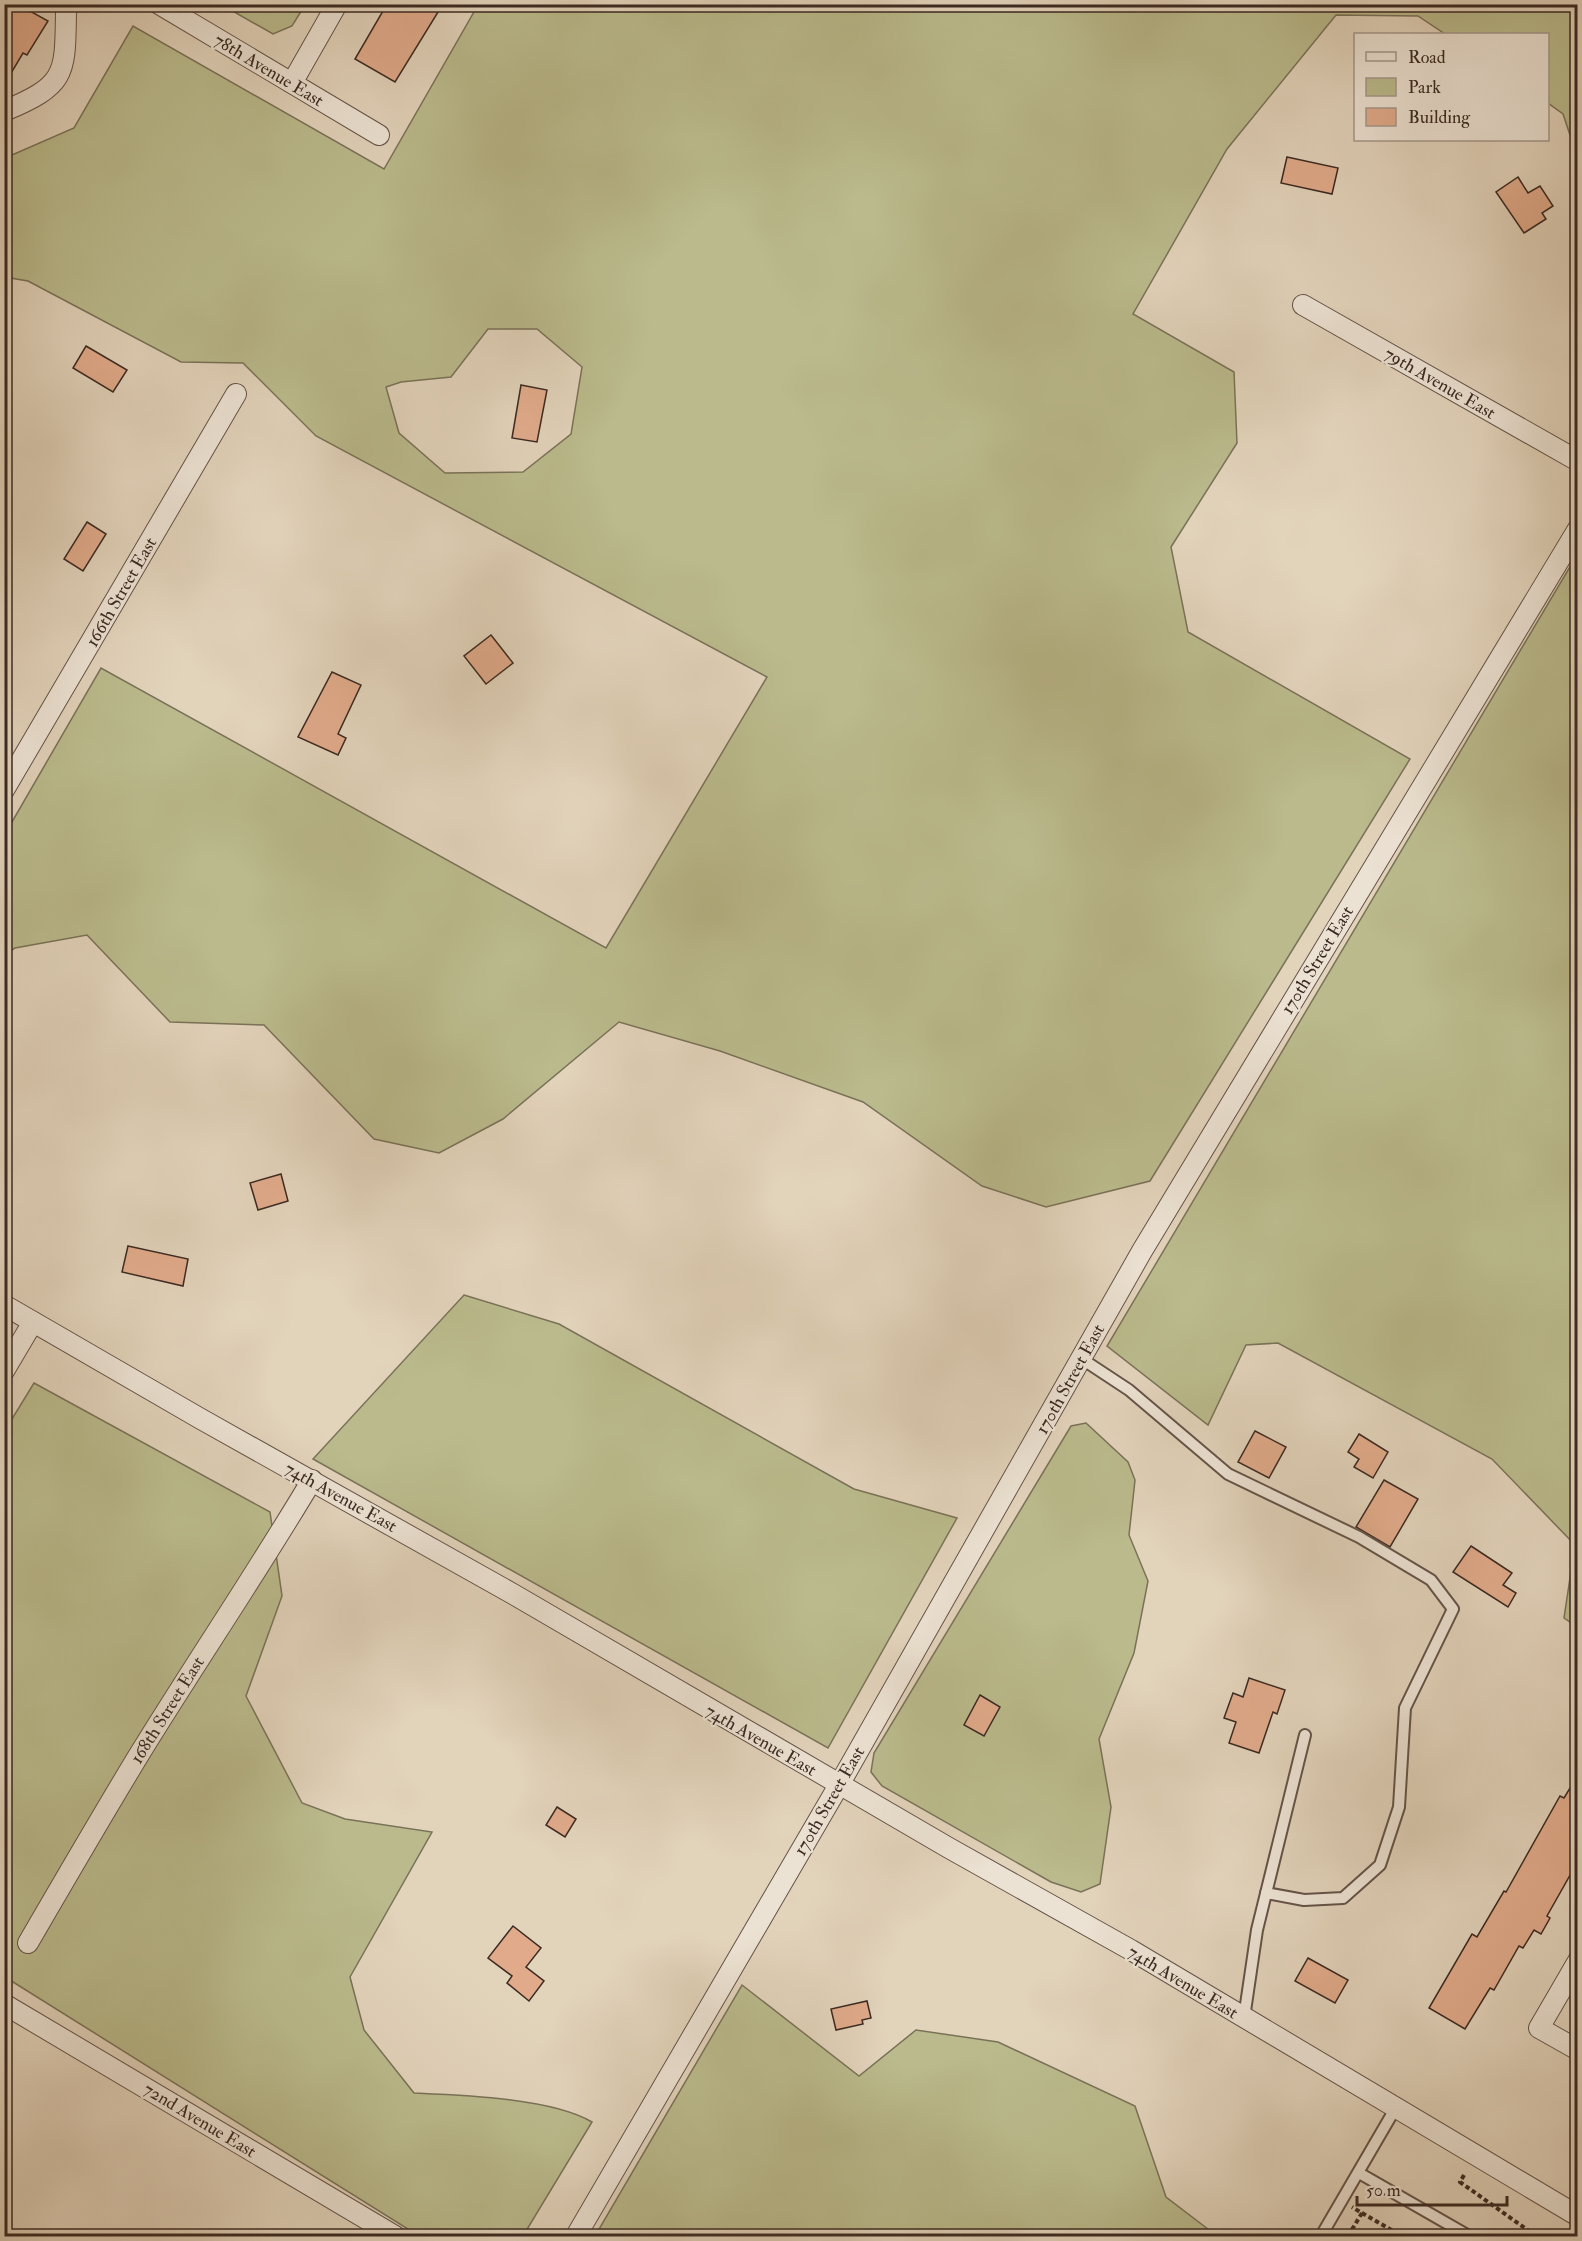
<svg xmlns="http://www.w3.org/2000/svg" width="1582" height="2241" viewBox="0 0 1582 2241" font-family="'IM FELL Double Pica',serif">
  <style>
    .green { fill: #baba8c; stroke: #7a7258; stroke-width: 1.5; fill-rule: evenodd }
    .building { fill: #e1ab8b; stroke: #3b2a23; stroke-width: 1.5 }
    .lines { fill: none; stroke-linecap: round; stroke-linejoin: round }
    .lane-casing { stroke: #655449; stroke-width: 14 }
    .street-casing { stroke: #655449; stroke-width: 22 }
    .path { stroke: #3b2a23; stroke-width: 4; stroke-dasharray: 4.5 3; stroke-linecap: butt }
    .lane { stroke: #ece2d3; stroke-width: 10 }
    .street { stroke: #ece2d3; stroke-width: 20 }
    .labels { text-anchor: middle; stroke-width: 4.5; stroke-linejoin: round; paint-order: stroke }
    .street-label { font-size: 18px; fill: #3b2a23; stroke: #ece2d3 }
  </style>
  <rect width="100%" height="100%" fill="#e2d3bb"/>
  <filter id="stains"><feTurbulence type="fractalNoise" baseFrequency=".00333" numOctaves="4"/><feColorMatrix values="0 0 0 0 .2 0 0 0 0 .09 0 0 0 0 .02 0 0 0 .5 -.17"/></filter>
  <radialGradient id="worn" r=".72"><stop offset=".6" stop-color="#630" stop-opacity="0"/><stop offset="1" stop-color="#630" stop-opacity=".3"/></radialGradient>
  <g class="green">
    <polygon points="222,5 305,5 292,26 273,34"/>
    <path d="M 478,5 L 1577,5 L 1577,156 L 1563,114 L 1548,103 L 1548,34 L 1445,34 L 1418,16 L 1336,15 L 1227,149 L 1133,314 L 1234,372 L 1237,443 L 1171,547 L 1188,632 L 1410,759 L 1150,1181 L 1046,1207 L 982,1186 L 863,1102 L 720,1051 L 619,1022 L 503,1119 L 439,1153 L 374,1139 L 264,1025 L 170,1022 L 87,935 L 15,948 L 5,955 L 5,834 L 101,668 L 606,948 L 767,677 L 316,436 L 243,363 L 181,362 L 28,281 L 5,277 L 5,158 L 74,128 L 133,26 L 384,169 ZM 488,329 L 537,329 L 582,367 L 571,434 L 523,472 L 445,473 L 399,433 L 386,387 L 401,382 L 451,377 Z"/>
    <polygon points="1577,555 1577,1627 1564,1618 1575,1545 1492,1459 1278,1343 1246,1345 1208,1425 1107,1346"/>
    <polygon points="464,1295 559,1324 854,1489 957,1518 828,1748 313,1459"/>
    <path d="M 34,1383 L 270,1512 L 282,1596 L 246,1696 L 302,1803 L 345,1819 L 432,1832 L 350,1977 L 364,2030 L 414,2093 C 461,2095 552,2098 592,2122 L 523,2236 L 419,2236 L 5,1977 L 4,1432 Z"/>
    <polygon points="1086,1423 1128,1462 1135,1480 1129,1535 1148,1581 1134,1653 1099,1739 1111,1807 1100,1884 1081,1892 1051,1882 882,1786 871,1772 874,1753 1071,1426"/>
    <polygon points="742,1985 859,2076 916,2030 998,2042 1135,2106 1166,2197 1217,2236 595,2236"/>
  </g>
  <g class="building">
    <polygon points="4,4 31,4 28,10 48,21 27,55 23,53 4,85"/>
    <polygon points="387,4 443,4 395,82 355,59"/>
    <polygon points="1287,157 1338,168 1332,194 1281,183"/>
    <polygon points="1518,177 1528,193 1540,186 1553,206 1542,213 1546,219 1524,233 1496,192"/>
    <polygon points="86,346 127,370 113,392 73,368"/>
    <polygon points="521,385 547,390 537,442 512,438"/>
    <polygon points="87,522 106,534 83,571 64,559"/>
    <polygon points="491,635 513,663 486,684 464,656"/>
    <polygon points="332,672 361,685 338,734 346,738 338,755 298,737"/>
    <polygon points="281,1174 288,1201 258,1210 250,1183"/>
    <polygon points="128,1246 188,1259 183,1286 122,1272"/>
    <polygon points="1255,1431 1286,1447 1269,1478 1238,1462"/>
    <polygon points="1359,1434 1388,1452 1373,1478 1354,1467 1359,1459 1348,1452"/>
    <polygon points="1384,1480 1418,1499 1390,1547 1356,1527"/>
    <polygon points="1471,1546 1512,1573 1503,1585 1516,1593 1508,1607 1453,1572"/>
    <polygon points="1249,1678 1285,1690 1277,1714 1273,1712 1259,1753 1229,1743 1236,1722 1224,1718 1233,1693 1243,1697"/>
    <polygon points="980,1695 1000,1707 984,1736 964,1725"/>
    <polygon points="1578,1775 1578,1861 1547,1916 1550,1918 1541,1934 1534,1930 1523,1948 1519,1946 1494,1990 1490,1988 1465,2029 1429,2008 1472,1934 1477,1937 1504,1891 1506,1892 1560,1796 1564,1798"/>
    <polygon points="557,1807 576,1819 565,1837 546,1825"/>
    <polygon points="513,1926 541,1948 526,1967 544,1981 529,2001 507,1983 512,1976 488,1958"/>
    <polygon points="1308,1958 1348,1980 1335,2003 1295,1981"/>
    <polygon points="867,2001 871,2018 862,2020 863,2024 836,2030 831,2009"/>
  </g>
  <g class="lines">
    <g class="lane-casing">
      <g id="lane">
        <polyline points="1082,1359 1129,1390 1228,1474 1359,1537 1431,1580 1453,1609 1405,1708 1399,1807 1380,1865 1343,1898 1304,1900 1266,1893"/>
        <polyline points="1244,2018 1257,1930 1305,1735"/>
        <polyline points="1359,2173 1469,2236"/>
        <polyline points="1321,2236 1395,2109"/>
      </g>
    </g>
    <g class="street-casing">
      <g id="street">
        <polyline points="159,4 379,135"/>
        <polyline points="292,83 337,4"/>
        <path d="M 4,111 C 67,85 65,74 66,12 L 69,4"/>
        <polyline points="1303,305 1578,461"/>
        <polyline points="4,790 236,394"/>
        <polyline points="4,1305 201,1419 513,1594 949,1848 1131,1950 1578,2216"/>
        <polyline points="4,1371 33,1322"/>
        <path d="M 28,1943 C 64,1881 100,1819 137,1758 C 194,1665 256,1574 312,1480"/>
        <polyline points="1578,1961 1539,2028 1578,2050"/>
        <polyline points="4,2004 395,2236"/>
        <polyline points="576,2236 839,1785 1142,1251 1578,529"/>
      </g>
    </g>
    <g class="path">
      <polyline points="1464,2175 1460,2182 1536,2236"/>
      <polyline points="1362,2213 1402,2236"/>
      <polyline points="1348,2236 1362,2213 1352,2207"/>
      <polyline points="1558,2236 1562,2231"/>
    </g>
    <use href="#lane" class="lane"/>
    <use href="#street" class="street"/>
  </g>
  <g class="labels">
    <g class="street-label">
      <text transform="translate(269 70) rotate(31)" y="6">78th Avenue East</text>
      <text transform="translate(1440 383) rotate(30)" y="6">79th Avenue East</text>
      <text transform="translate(121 592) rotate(-60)" y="6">166th Street East</text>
      <text transform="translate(1317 960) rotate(-59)" y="6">170th Street East</text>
      <text transform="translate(1070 1379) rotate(-61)" y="6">170th Street East</text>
      <text transform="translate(341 1497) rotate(29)" y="6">74th Avenue East</text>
      <text transform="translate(167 1710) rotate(-58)" y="6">168th Street East</text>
      <text transform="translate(761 1740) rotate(30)" y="6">74th Avenue East</text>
      <text transform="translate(829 1801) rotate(-60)" y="6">170th Street East</text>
      <text transform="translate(1183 1982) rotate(31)" y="6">74th Avenue East</text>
      <text transform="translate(200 2120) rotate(31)" y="6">72nd Avenue East</text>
    </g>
  </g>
  <rect width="1582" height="2241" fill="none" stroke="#e2d3bb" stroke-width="24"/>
  <rect x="6" y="6" width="1570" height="2229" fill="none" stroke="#3b2a23" stroke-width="3"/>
  <rect x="12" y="12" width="1558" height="2217" fill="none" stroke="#3b2a23" stroke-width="1.5"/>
  <rect x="1354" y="33" width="195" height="108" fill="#ece2d3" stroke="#a5988d" stroke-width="1.5"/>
  <rect x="1366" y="52" width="30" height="9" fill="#ece2d3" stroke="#a5988d" stroke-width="1.5"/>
  <text x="1408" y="63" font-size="18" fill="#3b2a23">Road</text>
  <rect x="1366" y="78" width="30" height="18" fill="#baba8c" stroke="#a5988d" stroke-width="1.5"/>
  <text x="1408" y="93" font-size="18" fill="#3b2a23">Park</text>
  <rect x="1366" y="108" width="30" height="18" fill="#e1ab8b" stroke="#a5988d" stroke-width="1.5"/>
  <text x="1408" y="123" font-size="18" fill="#3b2a23">Building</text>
  <path d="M1357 2196v9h150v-9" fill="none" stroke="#3b2a23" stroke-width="3"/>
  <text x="1366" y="2196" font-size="18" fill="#3b2a23" stroke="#ece2d3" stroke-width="4.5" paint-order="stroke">50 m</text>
  <rect width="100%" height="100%" filter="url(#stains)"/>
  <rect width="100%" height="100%" fill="url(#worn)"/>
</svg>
